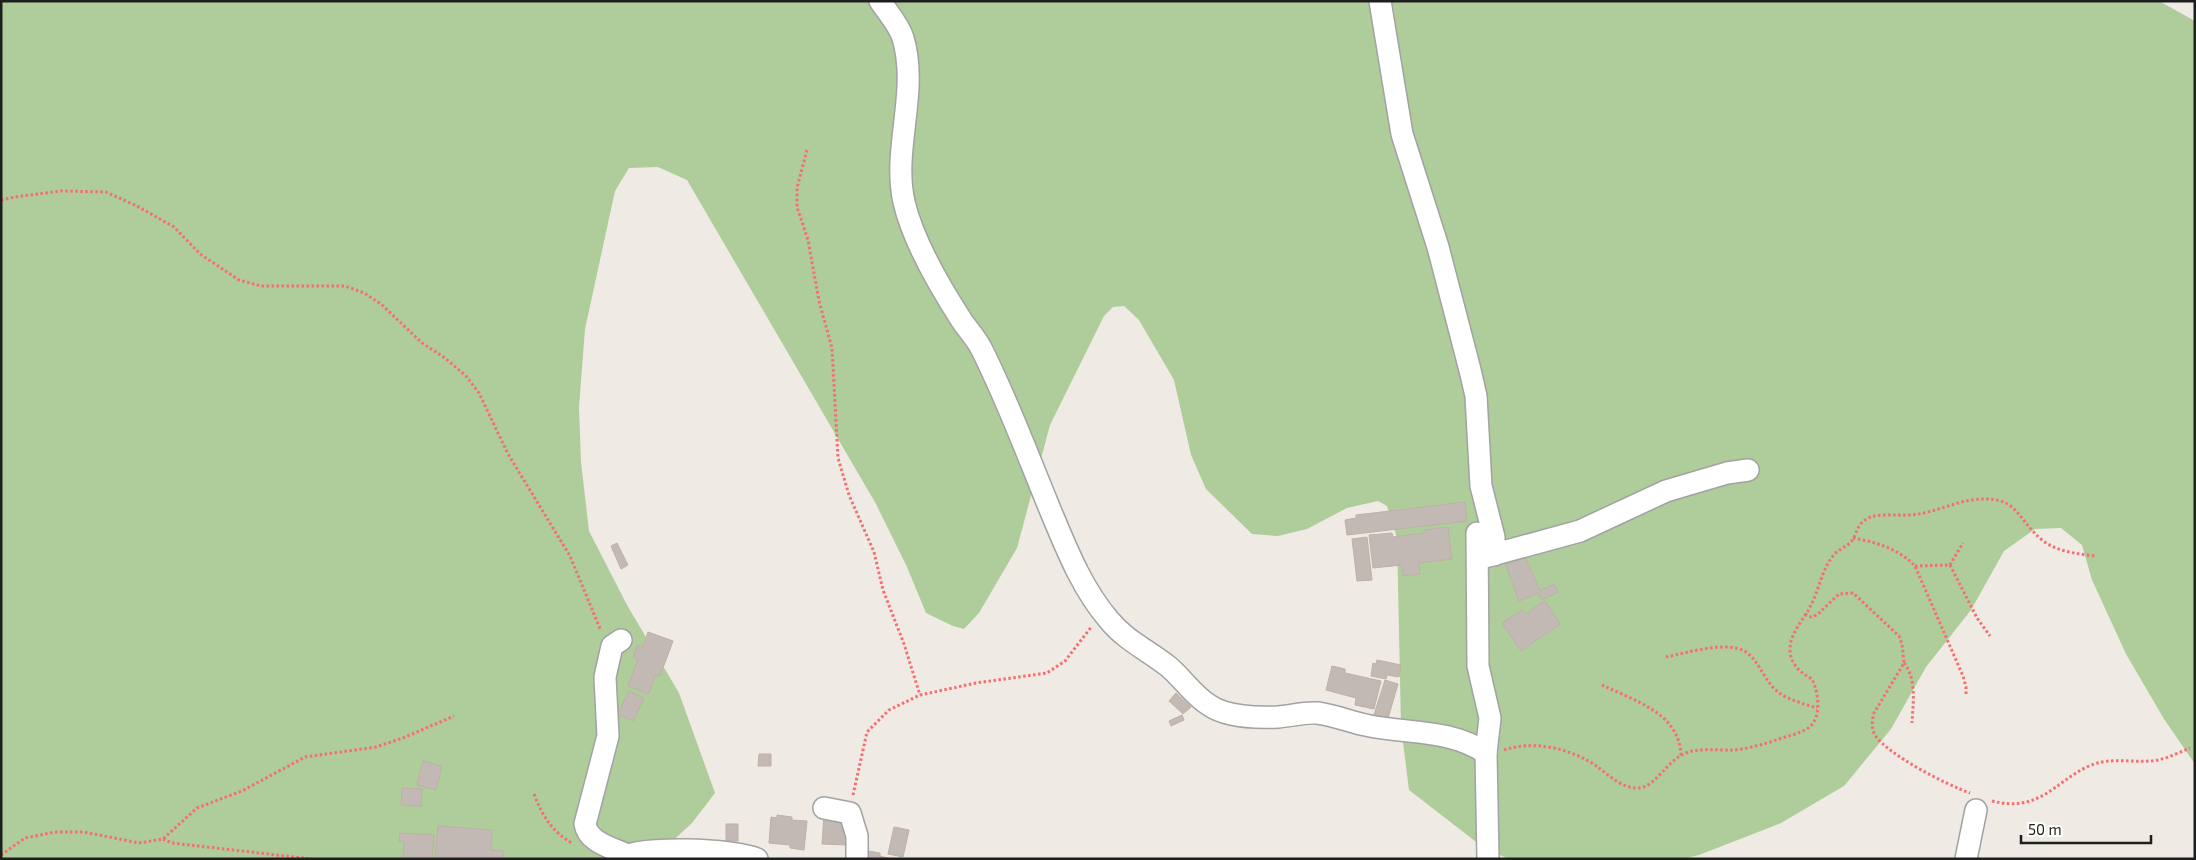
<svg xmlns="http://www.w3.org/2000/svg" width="2196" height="860" viewBox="0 0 2196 860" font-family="'Exo 2',sans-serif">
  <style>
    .forest { fill: #aecd9a }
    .building { fill: #c3b9b4; stroke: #c0afa7 }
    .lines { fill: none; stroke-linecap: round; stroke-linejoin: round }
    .street-casing { stroke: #a2a2a2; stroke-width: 24 }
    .path { stroke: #f66e6f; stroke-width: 3; stroke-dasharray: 2.5 2.5; stroke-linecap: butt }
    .street { stroke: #fff; stroke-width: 21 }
  </style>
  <rect width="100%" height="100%" fill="#efeae4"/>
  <polygon class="forest" points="1,1 2159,1 2195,21 2195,764 2164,719 2126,654 2092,580 2082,545 2061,528 2035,529 2004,551 1971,610 1926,667 1891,729 1844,786 1781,823 1699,855 1682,859 1509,859 1484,848 1409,790 1401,726 1397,538 1387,506 1378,501 1347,508 1307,529 1278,536 1252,534 1206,489 1191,455 1174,380 1139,320 1124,306 1113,307 1104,316 1050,425 1017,548 979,613 964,629 953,626 926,613 907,567 876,504 687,180 658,167 629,168 615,191 585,329 579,407 581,462 589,531 627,605 679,693 715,793 692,823 653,859 1,859"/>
  <g class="building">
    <polygon points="1465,502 1467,521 1347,535 1345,520 1356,518 1356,515"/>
    <polygon points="1448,527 1452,559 1419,563 1420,574 1403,576 1402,565 1373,568 1369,535 1392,533 1393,537 1424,533 1424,530"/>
    <polygon points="1367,537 1372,580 1357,581 1352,539"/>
    <polygon points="617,543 628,565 621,569 611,546"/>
    <polygon points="1523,552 1540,591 1554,584 1558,592 1542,600 1539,593 1519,601 1504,560"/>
    <polygon points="1545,601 1560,624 1521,651 1502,623 1522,610 1525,614"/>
    <polygon points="648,632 673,641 660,676 655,675 649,694 628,686 638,659 633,657 638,645 643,647"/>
    <polygon points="1377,660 1401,665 1399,677 1387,675 1386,679 1371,676 1373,663 1376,664"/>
    <polygon points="1332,666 1345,669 1345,673 1381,681 1374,709 1355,705 1356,698 1326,690"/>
    <polygon points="1385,680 1398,684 1387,722 1373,718"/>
    <polygon points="629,691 644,698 633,721 618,714"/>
    <polygon points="1176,693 1191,707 1183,714 1169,701"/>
    <polygon points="1182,715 1184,720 1171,726 1169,721"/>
    <polygon points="759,754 771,754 771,766 758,766"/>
    <polygon points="423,761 442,766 436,790 417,785"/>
    <polygon points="402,788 422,789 421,806 401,805"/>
    <polygon points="824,814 847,814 848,845 822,844"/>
    <polygon points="777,815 792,817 792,820 807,821 804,850 790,848 790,845 769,843 771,817 777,818"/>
    <rect x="726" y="824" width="12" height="17"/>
    <polygon points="438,826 492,830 491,850 504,851 503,859 438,859 439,856 435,856"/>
    <polygon points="894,827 909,830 903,857 888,854"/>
    <polygon points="400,833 434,835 432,859 403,859 404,842 399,841"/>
    <polygon points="868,851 880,853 880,856 891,859 867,859"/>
  </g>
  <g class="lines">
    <g class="street-casing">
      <g id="street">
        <path d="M 880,1 C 888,13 899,25 903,38 C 919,92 892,149 904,202 C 913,241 940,287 962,321 C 968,330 976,338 981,348 C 1009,403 1030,462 1054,519 C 1069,555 1084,591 1109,620 C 1125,640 1149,651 1169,667 C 1183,679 1194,696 1209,705 C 1226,717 1258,718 1278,717 C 1291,716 1304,712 1317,713 C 1335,715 1352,723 1370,726 C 1410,734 1450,729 1486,753"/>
        <polyline points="1380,1 1402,134 1438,247 1470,370 1476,396 1481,486 1494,537 1494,555"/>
        <polyline points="1477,533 1478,666 1490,718 1486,753 1488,859"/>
        <polyline points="1481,558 1580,531 1666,491 1727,473 1748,470"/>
        <path d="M 621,640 L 612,646 L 605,677 L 608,736 L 585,824 C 588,842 610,847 625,854"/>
        <polyline points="824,808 850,813 857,836 857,859"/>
        <path d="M 619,859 C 637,845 736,849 757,859"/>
        <polyline points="1966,859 1976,810"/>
      </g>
    </g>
    <g class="path">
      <polyline points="807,150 797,188 797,207 808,240 819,301 832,348 838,458 849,495 874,552 883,590 904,644 920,695"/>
      <polyline points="1,200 15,197 61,191 106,192 137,206 174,227 200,254 239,280 261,286 345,286 364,293 381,304 422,343 445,358 466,376 479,393 508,454 570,556 601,631"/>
      <path d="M 1853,538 C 1876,542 1899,549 1915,566 L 1963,676 L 1966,687 L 1966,695"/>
      <polyline points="1950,565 1963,543"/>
      <polyline points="1915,566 1950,565 1977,618 1990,636"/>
      <path d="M 1805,614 L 1811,617 L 1817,615 L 1839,594 L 1853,593 L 1899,636 L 1902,644 L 1904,663 L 1874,713 C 1872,720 1871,728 1875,735 C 1888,755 1947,785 1970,793"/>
      <path d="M 1666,657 C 1686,653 1728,640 1746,652 C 1760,662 1764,681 1778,692 C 1788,700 1805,704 1817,708"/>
      <path d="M 1904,663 C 1917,679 1913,704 1912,723"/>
      <path d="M 1602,685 C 1635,701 1680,713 1681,756"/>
      <path d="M 1504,750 C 1533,740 1569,748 1595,765 C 1608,774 1620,788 1638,788 C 1655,788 1668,759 1686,753 C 1701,747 1719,751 1735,750 C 1750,748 1765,744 1779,739 C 1788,736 1797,734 1805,730 C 1823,721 1819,694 1812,679 C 1801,673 1791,665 1790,651 C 1789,634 1803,621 1810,607 C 1819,591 1821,571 1833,556 C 1838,549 1845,548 1851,542 C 1856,536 1857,525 1865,520 C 1875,512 1897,516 1909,515 C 1931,514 1951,503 1972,500 C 2018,494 2014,516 2042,540 C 2057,552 2078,554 2096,556"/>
      <path d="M 534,794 C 542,815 552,832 572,843"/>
      <polyline points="853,795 867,732 889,710 920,695 976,683 1047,673 1065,661 1092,626"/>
      <path d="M 1992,801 C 2040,813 2054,782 2089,766 C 2111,756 2135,764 2158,760 C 2168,758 2180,752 2190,748"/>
      <polyline points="163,839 172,843 312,859"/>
      <polyline points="1,855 25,838 55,832 84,832 139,843 163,839 197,808 242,791 305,757 376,747 403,738 454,716"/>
    </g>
    <use href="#street" class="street"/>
  </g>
  <rect width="2196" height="860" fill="none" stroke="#1e1e1e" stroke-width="5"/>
  <path d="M2021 835v8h130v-8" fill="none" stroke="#1e1e1e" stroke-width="2.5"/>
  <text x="2028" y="835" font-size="15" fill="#1e1e1e" stroke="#ffffff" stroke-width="4" paint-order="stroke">50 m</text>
</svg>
